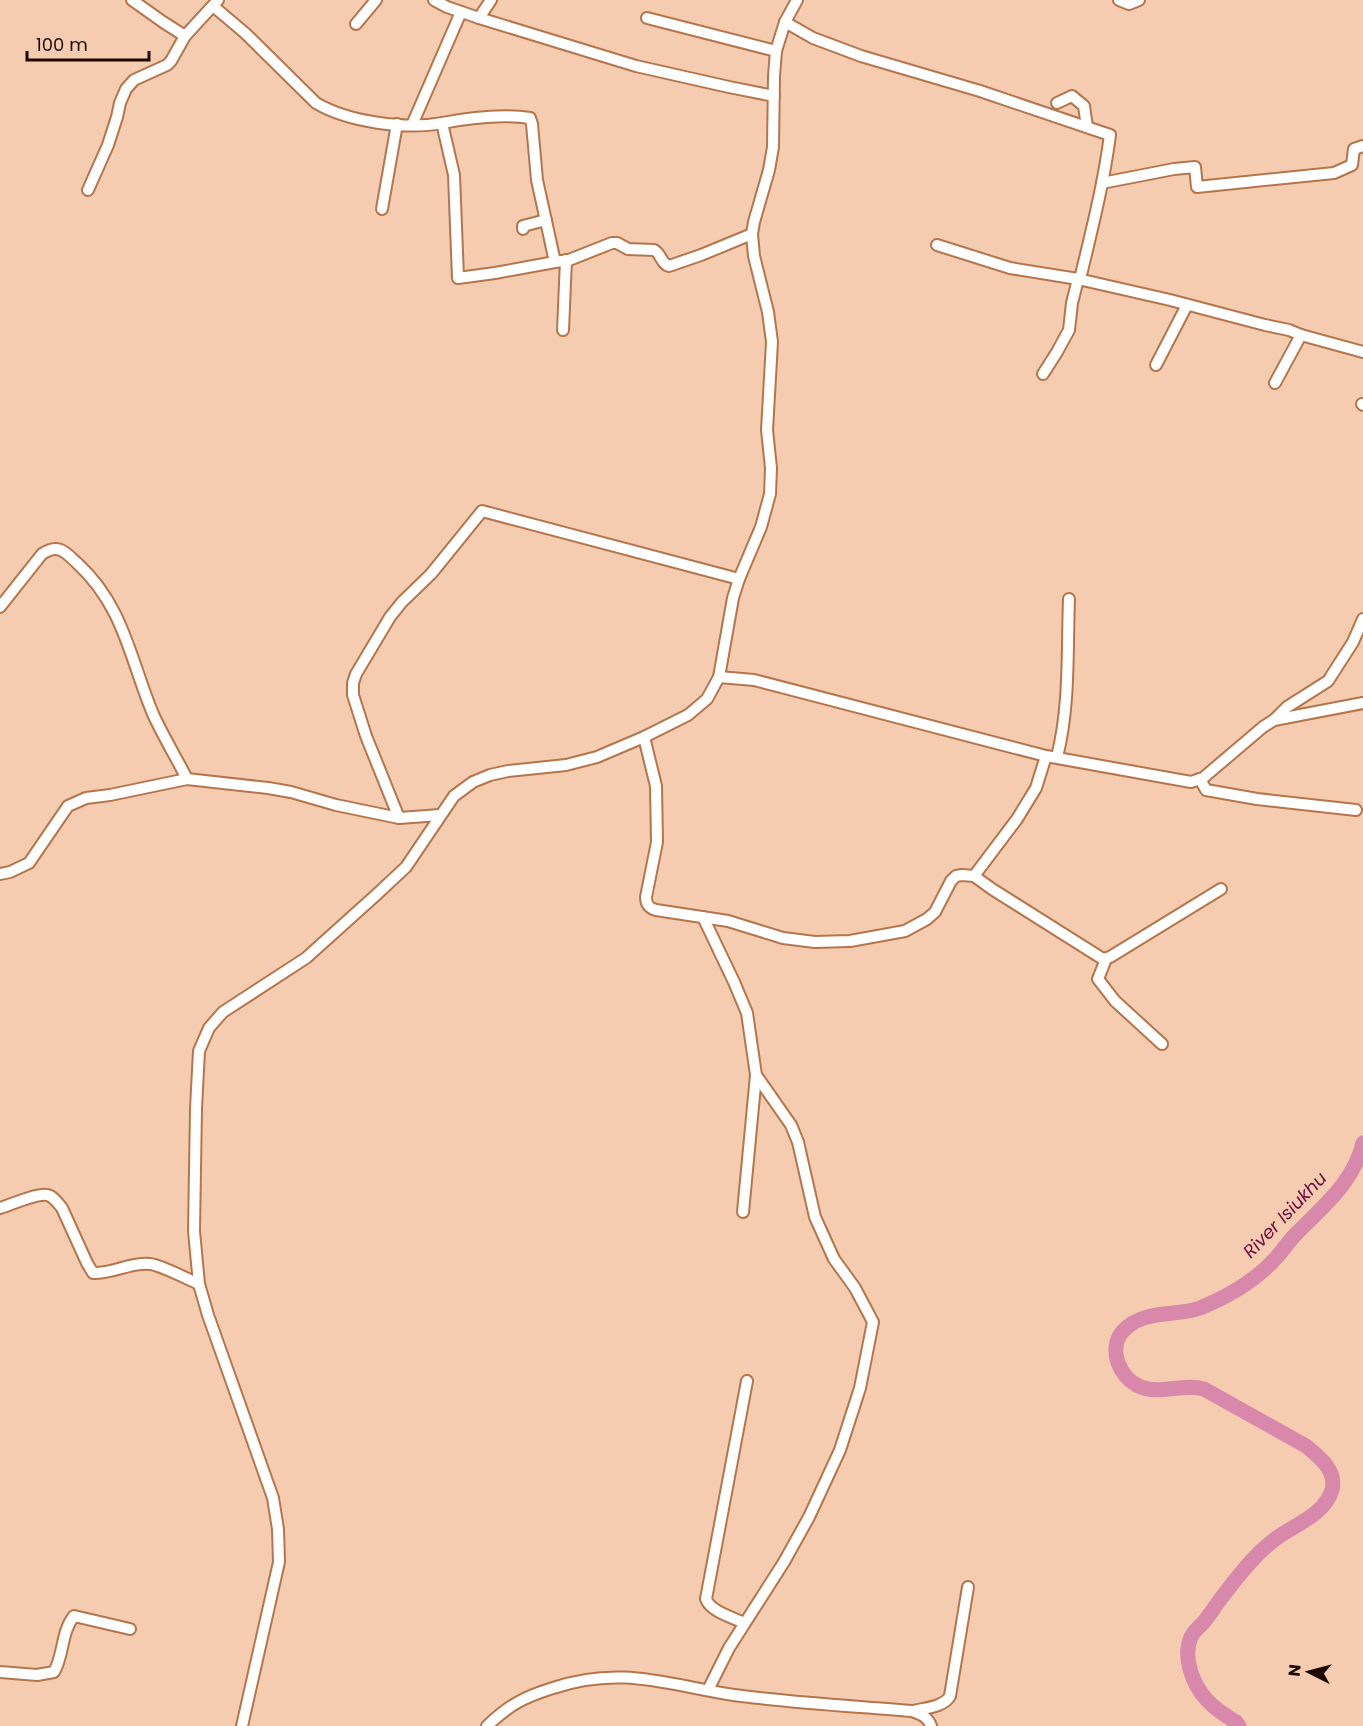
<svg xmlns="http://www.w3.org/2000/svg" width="1363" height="1726" viewBox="0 0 1363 1726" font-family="Poppins,sans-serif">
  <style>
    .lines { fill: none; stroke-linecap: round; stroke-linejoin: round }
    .river { stroke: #d888aa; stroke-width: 15 }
    .minor-casing { stroke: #b5754b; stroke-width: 14 }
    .minor { stroke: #fff; stroke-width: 10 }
    .labels { text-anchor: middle; stroke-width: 6; stroke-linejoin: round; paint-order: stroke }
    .water-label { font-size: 18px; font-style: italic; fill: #6c0c41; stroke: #f6ccb1 }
  </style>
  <rect width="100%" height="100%" fill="#f6ccb1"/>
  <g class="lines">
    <path class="river" d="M 1239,1726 L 1236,1722 C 1226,1716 1215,1709 1207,1700 C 1193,1685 1182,1657 1191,1637 C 1194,1631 1199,1627 1203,1623 C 1209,1616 1214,1608 1219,1601 C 1236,1579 1252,1557 1274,1540 C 1293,1525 1324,1516 1332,1490 C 1337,1470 1319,1457 1306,1446 L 1204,1389 C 1183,1383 1161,1395 1141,1387 C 1120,1379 1107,1349 1123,1331 C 1143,1309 1175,1317 1200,1308 C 1227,1297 1256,1280 1276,1258 C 1282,1251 1287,1244 1293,1237 C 1320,1209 1354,1183 1363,1143"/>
    <g class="minor-casing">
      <g id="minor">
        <polyline points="132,0 163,22 185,36"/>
        <polyline points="434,0 447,7 479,18 636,66 729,87 774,96"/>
        <polyline points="1119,0 1129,4 1139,0"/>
        <path d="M 213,6 L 245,33 L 316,103 C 348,122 406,130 442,123 C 468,118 504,114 530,118 L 532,124 L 537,180 L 555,262 L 569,260 L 612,243 L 617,243 L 628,249 L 654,250 C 661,253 661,264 669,266 L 701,255 L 752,234"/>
        <polyline points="479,18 491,0"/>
        <polyline points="647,18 776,51"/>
        <path d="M 785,22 L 813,38 L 861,56 L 980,91 L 1110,135 C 1104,182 1092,229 1081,275 L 1078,279 L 1010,268 L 937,245"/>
        <polyline points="356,24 376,0"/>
        <polyline points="1057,103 1072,96 1084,106 1087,127"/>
        <polyline points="442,123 454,175 458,278 495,273 555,262"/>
        <polyline points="412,125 461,12"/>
        <polyline points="1102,183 1174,169 1195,167 1197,187 1334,173 1352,165 1354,149 1363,146"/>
        <polyline points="88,190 108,145 117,117 120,103 126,89 134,80 167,65 171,61 185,36 218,0"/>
        <polyline points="382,209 397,124"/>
        <polyline points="523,229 523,226 546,220"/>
        <polyline points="563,330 566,260"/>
        <polyline points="1301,335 1363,352"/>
        <polyline points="1156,365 1187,305"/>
        <polyline points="1043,374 1057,352 1069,330 1072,303 1078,279 1170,300 1265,325 1289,330 1301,335 1275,383"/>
        <polyline points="1362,404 1363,405"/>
        <path d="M 0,607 L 42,554 C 59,543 65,552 77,563 C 124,606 130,659 153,714 C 163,736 176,757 187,779"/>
        <polyline points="719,677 754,680 1046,756 1191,782 1203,778 1263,727 1274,720 1363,703"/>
        <polyline points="1274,720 1287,707 1328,681 1353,642 1363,619"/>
        <path d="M 644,737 L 656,786 L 657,842 L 646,897 C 646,905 649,908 656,910 L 728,921 L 783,938 L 815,942 L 850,941 L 905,931 L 927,919 L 935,912 L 951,881 L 956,876 L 962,875 L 974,876 L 992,889 L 1103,959 L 1110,957 L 1221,889"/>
        <path d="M 1057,757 C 1070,706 1067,651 1069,599"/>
        <polyline points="1200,779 1206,790 1257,799 1356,810"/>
        <polyline points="399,818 366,736 353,695 353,683 356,674 390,617 402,602 431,574 482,511 739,579"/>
        <polyline points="0,874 10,872 29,863 68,806 86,798 110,795 187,779 268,788 291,792 336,805 399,818 440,815"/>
        <polyline points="974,876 1017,819 1036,788 1046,756"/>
        <polyline points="703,917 734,982 747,1013 756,1075 791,1125 798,1142 815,1217 834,1259 855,1288 873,1322 860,1388 840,1450 809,1517 784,1562 729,1648 708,1690"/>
        <polyline points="1106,959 1098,979 1115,1001 1162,1044"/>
        <path d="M 0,1208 C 10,1205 37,1193 47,1195 C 53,1196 58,1203 62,1208 L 87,1263 L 93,1273 C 112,1274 130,1262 150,1264 C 161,1265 187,1279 199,1284"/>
        <polyline points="743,1212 756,1075"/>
        <path d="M 744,1623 C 732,1617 711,1612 706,1599 L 747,1381"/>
        <path d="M 0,1672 L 37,1675 L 54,1672 C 64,1655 61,1632 74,1616 L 130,1629"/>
        <path d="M 913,1711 C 925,1708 944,1707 950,1696 L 968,1587"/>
        <polyline points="242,1726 279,1562 278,1529 273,1498 208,1315 199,1284 194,1231 196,1108 199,1051 209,1028 223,1012 306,958 376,895 406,867 454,796 473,782 490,775 508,771 566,765 597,757 644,737 688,715 707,699 719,677 733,598 739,579 761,527 770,494 771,468 767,430 772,342 768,312 754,256 752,234 754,222 769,170 773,147 774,76 776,51 785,22 797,0"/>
        <path d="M 487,1726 C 509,1705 524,1697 553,1688 C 621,1665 668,1685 734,1695 C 793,1703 853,1706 912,1711 C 921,1714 928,1717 931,1726"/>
      </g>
    </g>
    <use href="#minor" class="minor"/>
  </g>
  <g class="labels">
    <g class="water-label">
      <text transform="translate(1285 1215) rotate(-46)" y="6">River Isiukhu</text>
    </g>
  </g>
  <g transform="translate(1309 1672) rotate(276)" stroke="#f6ccb1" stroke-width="4.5" paint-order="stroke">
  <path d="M0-4.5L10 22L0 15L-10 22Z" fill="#1c0600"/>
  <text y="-9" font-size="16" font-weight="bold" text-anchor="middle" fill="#1c0600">N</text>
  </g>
  <path d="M27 51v9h122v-9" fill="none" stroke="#1c0600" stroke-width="3"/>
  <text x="36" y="51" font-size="18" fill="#1c0600" stroke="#f6ccb1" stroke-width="4.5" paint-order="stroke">100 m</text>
</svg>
